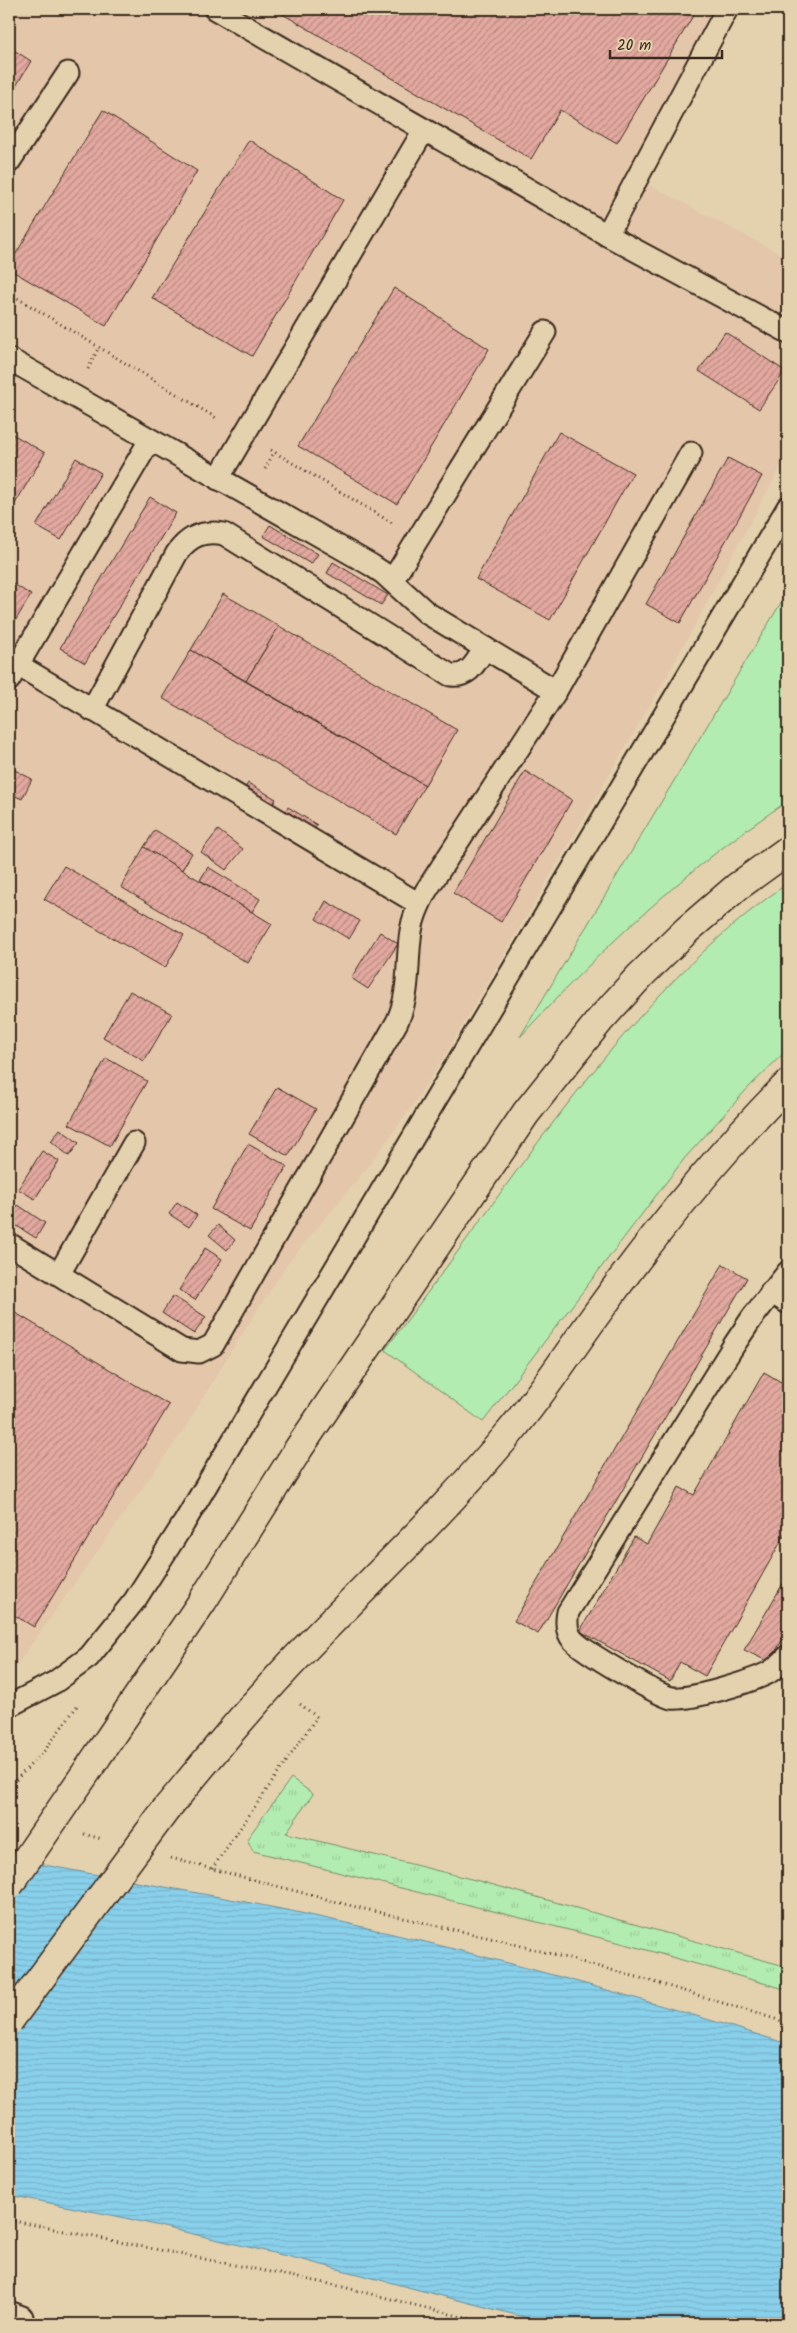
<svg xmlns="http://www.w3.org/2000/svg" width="797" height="2333" viewBox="0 0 797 2333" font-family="Kalam,sans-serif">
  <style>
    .built { fill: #e4c6aa }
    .grass { fill: url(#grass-tufts); stroke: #768b68 }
    .park { fill: #b2ecb1; stroke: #768b68 }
    .water { fill: url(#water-rules); stroke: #6a8e99 }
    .building { fill: url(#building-hatch); stroke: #3b2a1e }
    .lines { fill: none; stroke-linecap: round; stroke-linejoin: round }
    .service-casing { stroke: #3b2a1e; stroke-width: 25 }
    .secondary-casing { stroke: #3b2a1e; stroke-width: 31 }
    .path { stroke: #3b2a1e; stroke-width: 3; stroke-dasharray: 1 4; stroke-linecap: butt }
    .service { stroke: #e4d2af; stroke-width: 21 }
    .secondary { stroke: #e4d2af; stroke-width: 28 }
    .secondary-bridge-casing { stroke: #3b2a1e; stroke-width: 31; stroke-linecap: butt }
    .secondary-bridge { stroke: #e4d2af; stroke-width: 28 }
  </style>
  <defs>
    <pattern id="grass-tufts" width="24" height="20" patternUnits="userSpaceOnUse" patternTransform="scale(1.25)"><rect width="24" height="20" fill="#b2ecb1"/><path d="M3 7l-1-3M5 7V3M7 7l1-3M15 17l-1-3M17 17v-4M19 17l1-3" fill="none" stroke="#9acb98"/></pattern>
    <pattern id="water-rules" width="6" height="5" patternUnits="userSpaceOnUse" patternTransform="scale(1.25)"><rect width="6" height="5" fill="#89d0eb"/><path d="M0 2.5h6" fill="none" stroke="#77b3c9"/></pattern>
    <pattern id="building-hatch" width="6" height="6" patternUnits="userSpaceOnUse" patternTransform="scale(1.25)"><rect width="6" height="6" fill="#e3a9a0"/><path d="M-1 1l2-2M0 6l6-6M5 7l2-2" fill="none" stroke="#b98a82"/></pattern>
  </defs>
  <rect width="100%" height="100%" fill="#e4d2af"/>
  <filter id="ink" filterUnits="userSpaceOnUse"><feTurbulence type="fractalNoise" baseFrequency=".02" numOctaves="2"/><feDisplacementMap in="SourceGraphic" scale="10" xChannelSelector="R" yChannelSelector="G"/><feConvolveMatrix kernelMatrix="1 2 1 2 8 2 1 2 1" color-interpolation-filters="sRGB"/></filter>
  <g filter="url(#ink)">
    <polygon class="built" points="9,9 740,9 644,182 788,258 788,453 667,676 447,1052 411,1108 367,1168 288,1263 233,1348 185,1428 14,1669 9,1669"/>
    <polygon class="grass" points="291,1778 313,1794 286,1833 483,1882 788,1967 788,1990 629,1945 253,1851 247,1839"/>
    <g class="park">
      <path d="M 788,591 L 788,801 C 688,867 601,949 520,1037 Z"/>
      <path d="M 788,883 L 788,1049 L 748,1088 L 684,1159 L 483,1422 L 385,1350 C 429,1291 472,1232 515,1173 C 595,1066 677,960 788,883 Z"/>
    </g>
    <path class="water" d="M 9,1858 C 117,1880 226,1896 333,1920 C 487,1955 638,1997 788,2044 L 788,2324 L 551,2324 L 299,2259 L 121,2217 L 9,2195 Z"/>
    <g class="building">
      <polygon points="274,9 697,9 617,143 560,110 531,159"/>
      <polygon points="9,47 31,61 9,98"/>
      <polygon points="103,110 197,171 106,326 9,269 9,265"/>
      <polygon points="249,140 343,200 252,356 152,298"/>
      <polygon points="394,288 489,349 397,504 298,446"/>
      <polygon points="725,332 785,371 759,409 699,371"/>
      <polygon points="9,432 45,453 9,514"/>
      <polygon points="559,432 633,473 550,620 476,579"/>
      <polygon points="76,458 101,473 61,540 36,526"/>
      <polygon points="728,458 762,476 680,623 646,604"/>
      <polygon points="150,497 176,513 85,663 60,648"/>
      <polygon points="270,525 318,554 311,564 263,536"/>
      <polygon points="333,562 388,595 381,605 327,573"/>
      <polygon points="9,581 31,595 9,631"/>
      <polygon points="223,594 279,626 246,681 191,650"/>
      <polygon points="279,626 457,730 425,785 246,681"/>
      <polygon points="191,650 425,785 396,834 162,698"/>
      <polygon points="9,767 32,779 22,799 9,793"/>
      <polygon points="525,771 572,800 501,922 453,893"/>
      <polygon points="248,783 276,799 268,813 240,796"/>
      <polygon points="288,807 317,825 309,837 281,818"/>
      <polygon points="155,830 192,853 182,870 144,847"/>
      <polygon points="218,830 243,849 226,870 201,852"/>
      <polygon points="144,847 272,924 248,963 121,887"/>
      <polygon points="64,866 184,935 165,968 44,899"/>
      <polygon points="208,867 260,899 252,912 200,880"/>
      <polygon points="326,901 360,921 349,939 316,919"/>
      <polygon points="380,932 398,944 368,989 351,978"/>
      <polygon points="130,991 172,1014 144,1061 103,1037"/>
      <polygon points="106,1058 147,1081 110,1146 69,1124"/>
      <polygon points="277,1087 316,1109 288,1156 249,1134"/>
      <polygon points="60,1129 79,1143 69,1156 51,1141"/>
      <polygon points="248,1144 287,1166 250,1231 211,1209"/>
      <polygon points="42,1151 59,1161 35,1199 18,1189"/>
      <polygon points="177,1202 197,1215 189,1227 169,1214"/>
      <polygon points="18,1205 45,1223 36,1238 9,1221"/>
      <polygon points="218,1225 235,1240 227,1250 209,1235"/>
      <polygon points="205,1248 222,1259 195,1300 179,1290"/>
      <polygon points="723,1264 747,1278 538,1634 514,1621"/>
      <polygon points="173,1296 206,1317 194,1334 162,1313"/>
      <polygon points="9,1309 169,1405 34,1627 9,1612"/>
      <polygon points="764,1372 788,1386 788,1529 705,1676 680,1662 670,1681 580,1631 634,1537 647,1544 679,1487 694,1495"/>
      <polygon points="788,1575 788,1631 769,1662 744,1650"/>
    </g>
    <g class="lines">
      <g class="service-casing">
        <g id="service">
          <polyline points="215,9 607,235 788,332"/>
          <polyline points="9,162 68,73"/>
          <polyline points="607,235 727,9"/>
          <polyline points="9,359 371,565 383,573 427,613 556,691"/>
          <polyline points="218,479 424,130"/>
          <polyline points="392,581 545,332"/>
          <polyline points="18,665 419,904"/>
          <polyline points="9,680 150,440"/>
          <path d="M 92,710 L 177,553 C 189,536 203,530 224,534 L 450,675 C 469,678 476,662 485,648"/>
          <path d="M 9,1244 L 182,1350 L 199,1352 L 213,1345 L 397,1022 C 411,992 406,962 411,931 C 413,917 419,904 426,891 L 556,691 L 691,453"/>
          <path d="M 788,1272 L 752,1318 L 734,1345 L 568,1612 C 566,1622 566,1632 573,1640 C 583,1651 659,1696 672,1698 C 691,1700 750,1682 768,1673 C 776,1668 782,1663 788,1656"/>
          <polyline points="59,1274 134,1143"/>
          <polyline points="771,1292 788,1303"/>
          <polyline points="9,1706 55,1682 89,1657 135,1600 184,1523 788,507"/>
          <polyline points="9,2312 22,2317"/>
        </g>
      </g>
      <g class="secondary-casing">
        <g id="secondary">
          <polyline points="96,1758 202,1602 299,1448 526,1113 600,1020 640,976 687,930 737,887 788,850"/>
          <path d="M 167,1808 C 211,1755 254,1702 302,1652 C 372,1579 446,1510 510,1432 C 541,1395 567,1355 595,1316 C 654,1234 717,1155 788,1084"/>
        </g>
      </g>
      <g class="path">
        <polyline points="9,293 218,419"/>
        <polyline points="88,369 99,347"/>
        <polyline points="271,450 392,523"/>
        <polyline points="265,469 274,452"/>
        <polyline points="9,1787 45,1750 77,1706"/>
        <polyline points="84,1834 102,1839"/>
        <polyline points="171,1858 356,1907 503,1941 648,1980 788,2023"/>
        <polyline points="212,1869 317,1717 300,1704"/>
        <polyline points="9,2220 335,2285 490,2324"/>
      </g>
      <use href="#service" class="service"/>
      <use href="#secondary" class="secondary"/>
      <g class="secondary-bridge-casing">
        <g id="secondary-bridge">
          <polyline points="9,1885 96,1758"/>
          <polyline points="9,2021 167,1808"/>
        </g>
      </g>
      <use href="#secondary-bridge" class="secondary-bridge"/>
    </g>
  </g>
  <rect width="797" height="2333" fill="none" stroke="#e4d2af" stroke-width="30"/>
  <rect x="15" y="15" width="767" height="2303" fill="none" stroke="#3b2a1e" stroke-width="2" filter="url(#ink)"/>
  <path d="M610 50v8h112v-8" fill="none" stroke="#3b2a1e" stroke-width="2.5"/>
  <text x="617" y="50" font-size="15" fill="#3b2a1e" stroke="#e4d2af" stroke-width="4" paint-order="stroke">20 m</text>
</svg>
